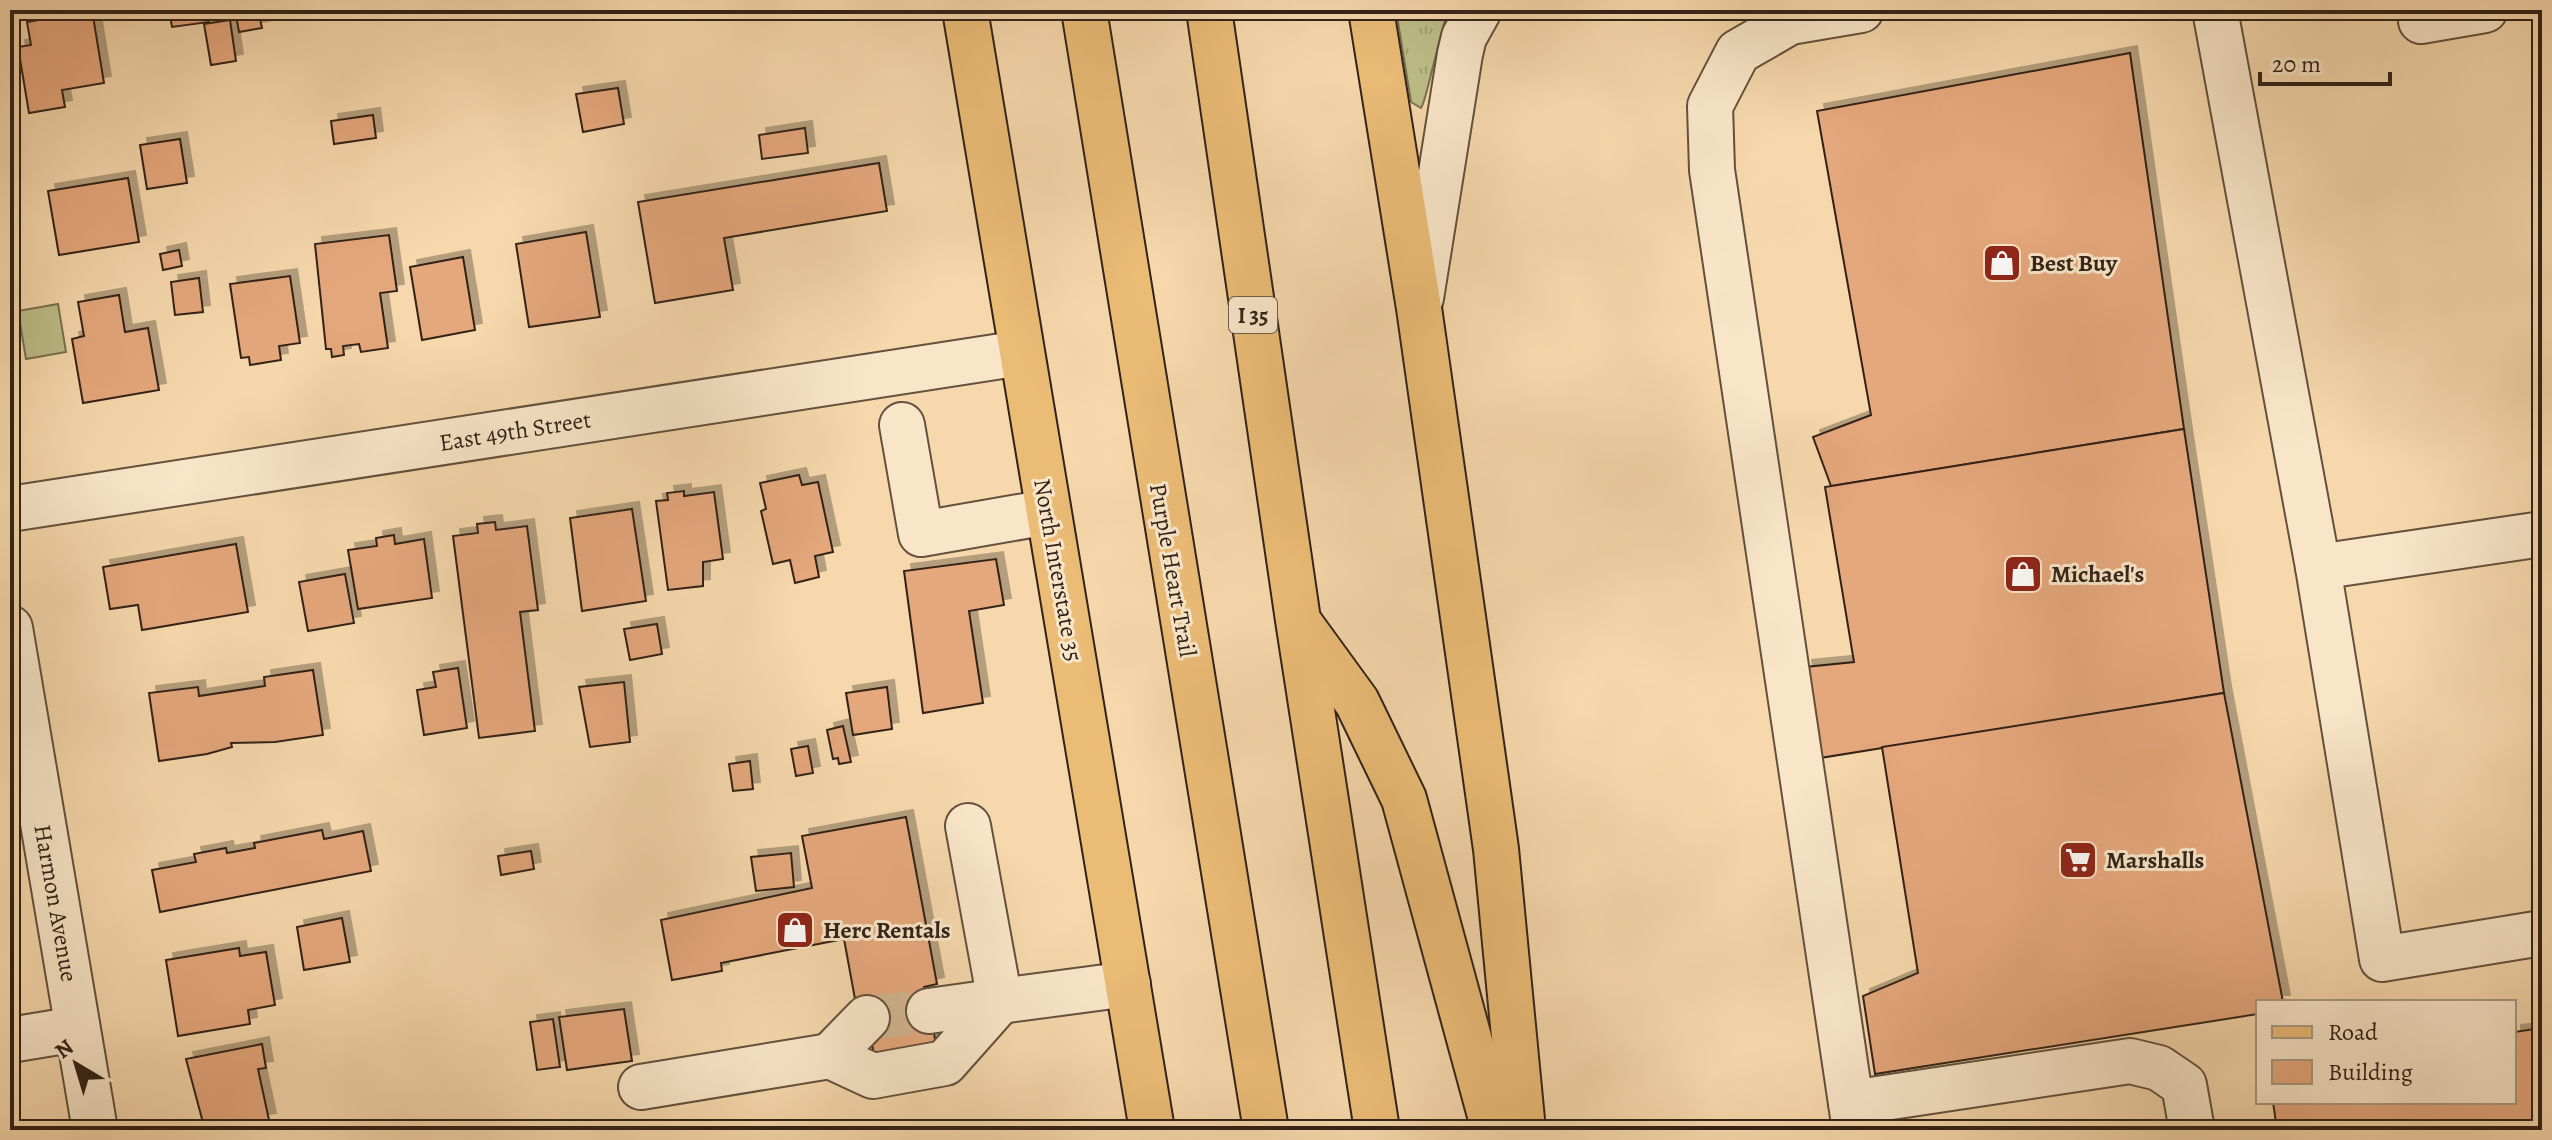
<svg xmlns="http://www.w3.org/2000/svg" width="2552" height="1140" viewBox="0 0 2552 1140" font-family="Alegreya,serif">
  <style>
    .grass { fill: url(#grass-tufts); stroke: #787050; stroke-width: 2 }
    .green { fill: #bdbe88; stroke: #787050; stroke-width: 2 }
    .building { fill: #e5a77b; stroke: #322218; stroke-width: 2; filter: url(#shadow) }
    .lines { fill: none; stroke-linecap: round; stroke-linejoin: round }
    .minor-tunnel { stroke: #cfb48e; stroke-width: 44; stroke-dasharray: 44 22; stroke-linecap: butt }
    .minor-casing { stroke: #63503d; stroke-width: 48 }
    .major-casing { stroke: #322218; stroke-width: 48 }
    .highway-casing { stroke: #322218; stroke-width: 48 }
    .minor { stroke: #f9e6c9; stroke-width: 44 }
    .major { stroke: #ebbc76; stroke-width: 44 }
    .highway { stroke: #ebbc76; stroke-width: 44 }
    .labels { text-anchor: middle; stroke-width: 6; stroke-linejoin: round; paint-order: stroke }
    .shield { fill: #f9e6c9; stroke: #6e5d4d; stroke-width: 2 }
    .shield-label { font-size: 22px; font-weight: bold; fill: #322218 }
    .poi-label { font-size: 24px; font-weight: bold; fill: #322218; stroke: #f9e6c9; text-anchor: start }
    .street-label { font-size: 24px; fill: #322218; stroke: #f9e6c9 }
  </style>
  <defs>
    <pattern id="grass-tufts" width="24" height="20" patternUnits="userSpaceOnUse" patternTransform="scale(2)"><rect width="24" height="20" fill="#bdbe88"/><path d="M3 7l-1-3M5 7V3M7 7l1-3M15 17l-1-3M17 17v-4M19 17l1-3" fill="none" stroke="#a3a375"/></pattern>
    <filter id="shadow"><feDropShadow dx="7" dy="-7" stdDeviation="0" flood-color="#0004"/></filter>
  </defs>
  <rect width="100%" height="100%" fill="#f6d8ac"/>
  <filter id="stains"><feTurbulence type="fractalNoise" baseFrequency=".0025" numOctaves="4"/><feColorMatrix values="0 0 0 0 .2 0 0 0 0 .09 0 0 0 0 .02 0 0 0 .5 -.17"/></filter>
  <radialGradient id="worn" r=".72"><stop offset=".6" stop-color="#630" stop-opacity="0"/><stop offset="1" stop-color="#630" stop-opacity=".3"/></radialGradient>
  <path class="grass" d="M 1396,10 L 1439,10 L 1447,14 C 1440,32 1426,103 1421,108 L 1411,102 Z"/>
  <polygon class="green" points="58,304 66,352 26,359 18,311"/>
  <g class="building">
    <polygon points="92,10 104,83 62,90 65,107 29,113 18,47 31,45 27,22 39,20 38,11"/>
    <polygon points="153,10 207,10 209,22 172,27 169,10"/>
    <polygon points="235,10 258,10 262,28 239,32"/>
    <polygon points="230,20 236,61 211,65 204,24"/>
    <polygon points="2130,53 2184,429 1831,486 1813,437 1871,415 1817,111"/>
    <polygon points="618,88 624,124 583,132 576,94"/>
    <polygon points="373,115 376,138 334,144 331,121"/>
    <polygon points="805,128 808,153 762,159 759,135"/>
    <polygon points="180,139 187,183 147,189 140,145"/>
    <polygon points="879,163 887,211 724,238 733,290 655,303 638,202"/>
    <polygon points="128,178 139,242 59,255 48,191"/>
    <polygon points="586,232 600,317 529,327 516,244"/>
    <polygon points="389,235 397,291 380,293 388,348 361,352 359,344 343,346 344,355 332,357 331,349 326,349 315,244"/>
    <polygon points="179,250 182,266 163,270 160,254"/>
    <polygon points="463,257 475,330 422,340 410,267"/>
    <polygon points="290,276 300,343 279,346 281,360 250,365 249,357 241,358 230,284"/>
    <polygon points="199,278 203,312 175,315 171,282"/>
    <polygon points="119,295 125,332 148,328 159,390 83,403 72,339 84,336 78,302"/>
    <polygon points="2184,429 2224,693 1820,758 1805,667 1854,662 1825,487"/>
    <polygon points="799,475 802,485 818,482 833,552 815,556 819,577 795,583 790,560 773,564 761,511 766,509 760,483"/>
    <polygon points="684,491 684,496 714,492 723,559 703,562 703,586 668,590 656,501 668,500 667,493"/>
    <polygon points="632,509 646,601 582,611 570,518"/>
    <polygon points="495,522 496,530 527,526 538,610 520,612 535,731 479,738 453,536 478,533 477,524"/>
    <polygon points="394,535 395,544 424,539 432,598 358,609 348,550 377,546 376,538"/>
    <polygon points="236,544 248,612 142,630 138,605 110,609 103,567"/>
    <polygon points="996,559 1004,605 969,611 983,703 923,713 904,571"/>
    <polygon points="345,574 354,623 308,631 299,582"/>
    <polygon points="657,624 662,654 630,660 624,629"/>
    <polygon points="458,668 467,728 424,735 417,690 436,687 433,672"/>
    <polygon points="313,670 323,735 275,742 231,743 232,747 207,754 159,761 149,693 198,687 199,696 265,686 264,677"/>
    <polygon points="624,682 630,742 590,747 579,687"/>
    <polygon points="887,687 892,729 853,735 846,693"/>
    <polygon points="2224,693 2283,1002 2258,1002 2258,1014 1875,1074 1863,996 1918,973 1882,747"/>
    <polygon points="843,726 851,762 839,764 838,758 833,759 827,730"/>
    <polygon points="808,746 813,773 796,776 791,749"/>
    <polygon points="750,761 753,789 733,791 729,764"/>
    <polygon points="906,817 937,984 924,987 937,1048 875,1060 863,997 855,999 844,939 721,963 722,971 672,980 661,920 812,888 802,836"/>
    <polygon points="322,830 324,839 363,831 371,871 160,912 152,870 196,862 194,854 226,848 227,853 255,848 254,843"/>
    <polygon points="531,851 534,869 501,875 498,856"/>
    <polygon points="791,853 794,887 756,891 751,857"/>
    <polygon points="342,918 350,962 304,970 297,927"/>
    <polygon points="239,948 240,956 266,952 275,1005 248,1010 250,1024 178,1036 166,960"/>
    <polygon points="624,1009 632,1061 567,1070 559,1017"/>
    <polygon points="553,1019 560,1067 537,1070 530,1022"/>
    <polygon points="2542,1028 2542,1130 2277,1130 2273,1102 2514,1102 2514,1032"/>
    <polygon points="262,1044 266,1068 258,1069 269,1120 205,1130 186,1059"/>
  </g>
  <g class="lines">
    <polyline class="minor-tunnel" points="867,1018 929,1011"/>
    <g class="minor-casing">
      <g id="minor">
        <polyline points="2215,10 2318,567 2382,959 2542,933"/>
        <polyline points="2421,21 2485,10"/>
        <polyline points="1421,298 1460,54 1464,37 1479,10"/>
        <polyline points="902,425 921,534 1048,512"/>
        <polyline points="10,509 1021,353"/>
        <polyline points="2318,567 2542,534"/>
        <polyline points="10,628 95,1130"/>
        <polyline points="968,826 1000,1001 1128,984"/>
        <polyline points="867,1018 830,1056 873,1076 945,1063 1000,1001 929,1011"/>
        <polyline points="10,1040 77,1029"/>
        <polyline points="641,1087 830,1056"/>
        <polyline points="1851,1103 2130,1061 2159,1068 2184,1085 2192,1130"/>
        <polyline points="1855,1130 1712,170 1710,106 1738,52 1790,22 1861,10"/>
      </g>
    </g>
    <g class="major-casing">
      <g id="major">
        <polyline points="965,10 1152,1130"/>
        <polyline points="1371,10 1419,308 1496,849 1523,1130"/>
      </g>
    </g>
    <g class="highway-casing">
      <g id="highway">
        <polyline points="1084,10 1266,1130"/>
        <polyline points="1209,10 1298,620 1377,1130"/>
        <polyline points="1301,625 1357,702 1404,799 1494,1130"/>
      </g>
    </g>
    <use href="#minor" class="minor"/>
    <use href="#major" class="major"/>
    <use href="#highway" class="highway"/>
  </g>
  <defs>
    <g id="shop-square" transform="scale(2)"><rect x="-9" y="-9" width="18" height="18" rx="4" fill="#8f2418" stroke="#f9e6c9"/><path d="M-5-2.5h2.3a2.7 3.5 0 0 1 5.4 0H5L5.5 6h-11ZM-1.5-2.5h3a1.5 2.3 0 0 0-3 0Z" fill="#fff"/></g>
    <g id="supermarket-square" transform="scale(2)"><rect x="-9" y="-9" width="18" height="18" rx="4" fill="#8f2418" stroke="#f9e6c9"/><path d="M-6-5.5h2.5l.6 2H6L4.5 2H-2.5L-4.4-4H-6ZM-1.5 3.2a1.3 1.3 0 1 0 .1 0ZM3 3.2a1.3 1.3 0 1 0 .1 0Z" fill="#fff"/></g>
  </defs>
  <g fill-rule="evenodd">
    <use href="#shop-square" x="2002" y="263"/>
    <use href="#shop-square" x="2023" y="574"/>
    <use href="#supermarket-square" x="2078" y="860"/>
    <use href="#shop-square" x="795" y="930"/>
  </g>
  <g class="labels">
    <rect class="shield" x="1229" y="297" width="48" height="36" rx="6"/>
    <g class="shield-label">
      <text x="1253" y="323">I 35</text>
    </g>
    <g class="poi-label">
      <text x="2030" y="271">Best Buy</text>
      <text x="2051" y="582">Michael's</text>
      <text x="2106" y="868">Marshalls</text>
      <text x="823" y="938">Herc Rentals</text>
    </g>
    <g class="street-label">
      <text transform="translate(515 431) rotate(-9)" y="8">East 49th Street</text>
      <text transform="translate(1058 570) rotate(80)" y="8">North Interstate 35</text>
      <text transform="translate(1173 570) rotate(80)" y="8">Purple Heart Trail</text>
      <text transform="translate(56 903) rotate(80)" y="8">Harmon Avenue</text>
    </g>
  </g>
  <rect width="2552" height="1140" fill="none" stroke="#f6d8ac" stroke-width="40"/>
  <rect x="12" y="12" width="2528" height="1116" fill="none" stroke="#322218" stroke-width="4"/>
  <rect x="20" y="20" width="2512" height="1100" fill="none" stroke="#322218" stroke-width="2"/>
  <rect x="2256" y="1000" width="260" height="104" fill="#f9e6c9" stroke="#a99882" stroke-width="2"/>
  <rect x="2272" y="1026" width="40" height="12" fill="#ebbc76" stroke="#a99882" stroke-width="2"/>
  <text x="2328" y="1040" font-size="24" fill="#322218">Road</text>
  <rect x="2272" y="1060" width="40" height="24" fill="#e5a77b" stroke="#a99882" stroke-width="2"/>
  <text x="2328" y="1080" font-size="24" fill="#322218">Building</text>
  <g transform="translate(76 1064) rotate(322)" stroke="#f9e6c9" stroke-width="6" paint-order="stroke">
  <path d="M0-6L14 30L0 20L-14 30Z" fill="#322218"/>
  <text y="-12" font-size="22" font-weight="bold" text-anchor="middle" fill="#322218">N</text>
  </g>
  <path d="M2260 72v12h130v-12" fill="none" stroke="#322218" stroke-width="4"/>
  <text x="2272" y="72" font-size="24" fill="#322218" stroke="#f9e6c9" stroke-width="6" paint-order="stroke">20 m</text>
  <rect width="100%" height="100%" filter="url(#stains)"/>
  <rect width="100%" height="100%" fill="url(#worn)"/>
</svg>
